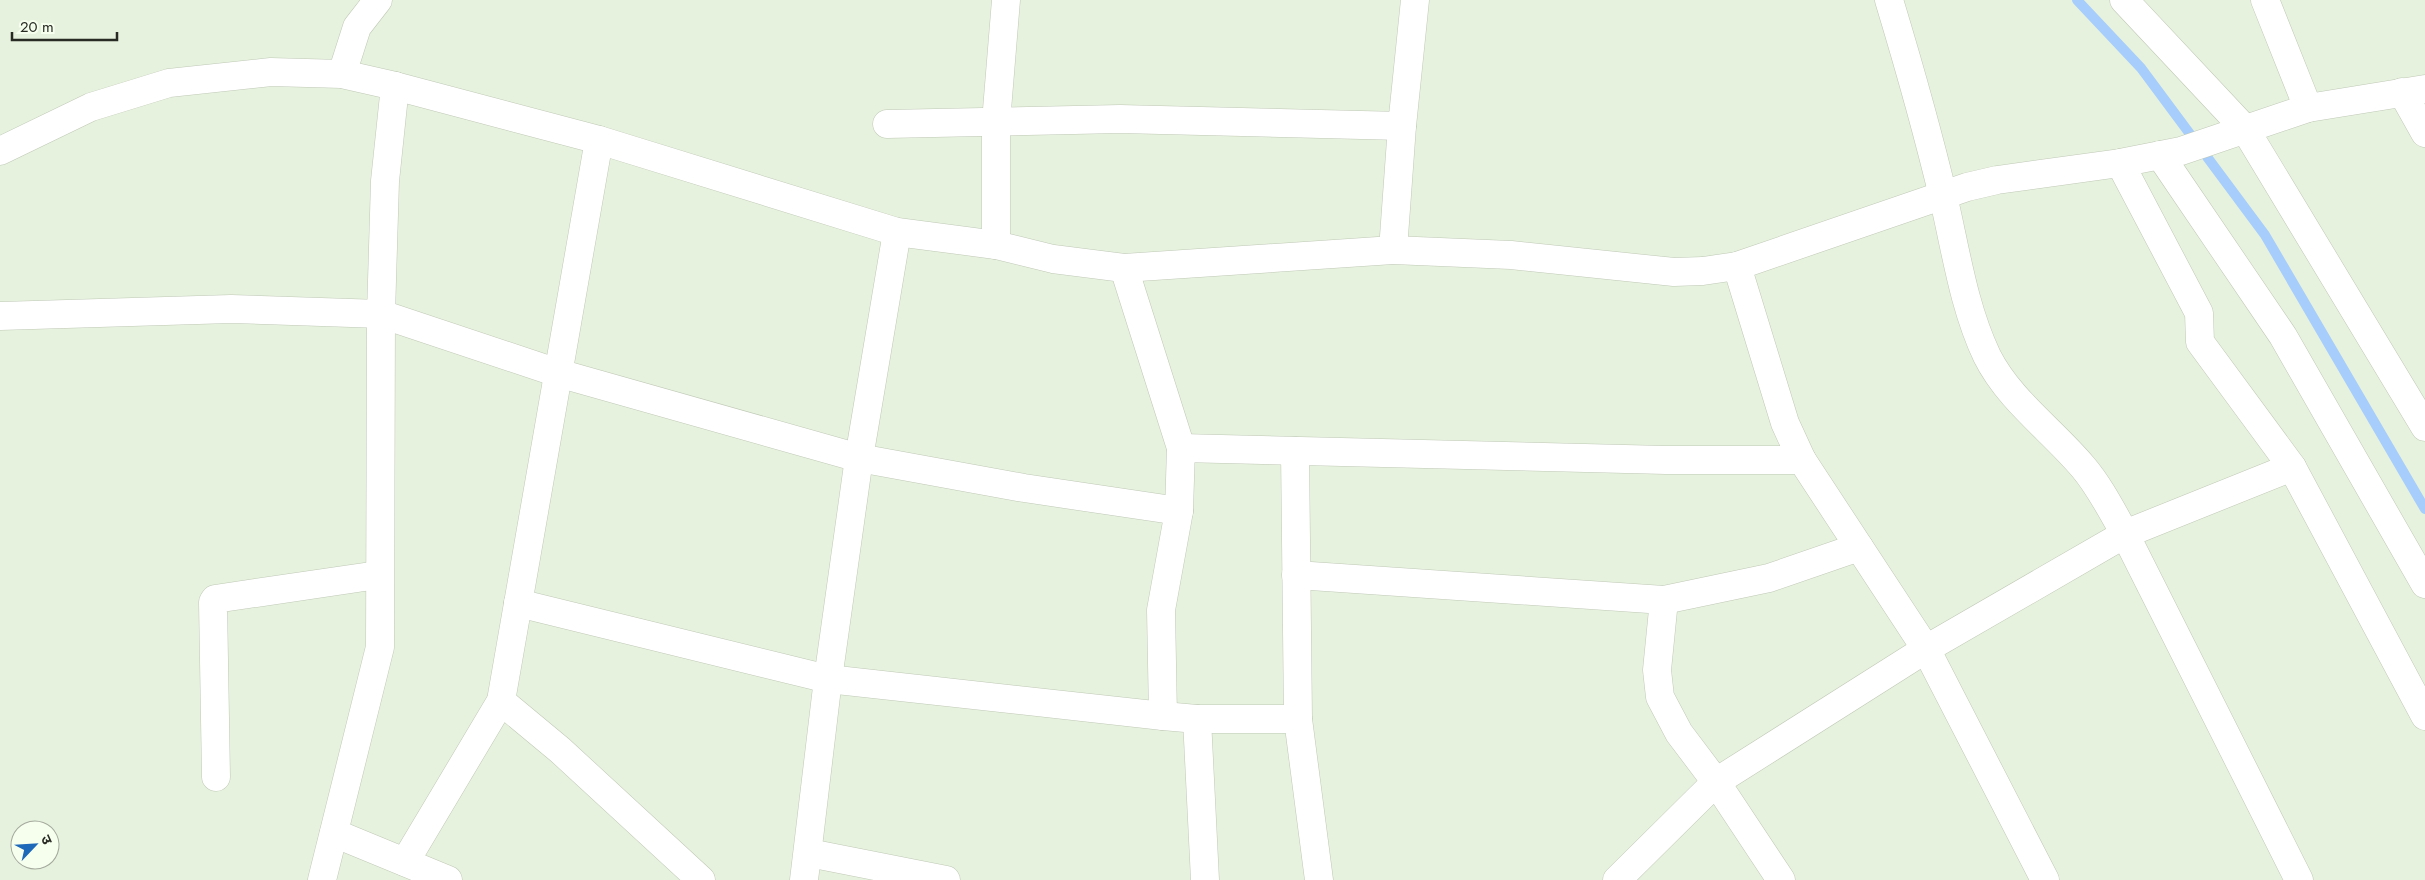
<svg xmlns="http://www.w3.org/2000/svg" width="2425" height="880" viewBox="0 0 2425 880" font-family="Jost,'Noto Sans Devanagari',sans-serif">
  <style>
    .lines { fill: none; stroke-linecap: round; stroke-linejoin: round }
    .stream { stroke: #a6cdfc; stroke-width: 10 }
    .street-casing { stroke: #bfc9b6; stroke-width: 29 }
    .street { stroke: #fff; stroke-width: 28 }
  </style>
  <rect width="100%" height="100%" fill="#e7f2de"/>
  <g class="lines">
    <polyline class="stream" points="2077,0 2141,68 2265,235 2425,509"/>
    <g class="street-casing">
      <g id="street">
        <path d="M 1889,0 C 1909,66 1928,133 1944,200 C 1956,252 1964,308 1987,356 C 2009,400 2052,430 2083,467 C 2100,487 2112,511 2125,534 L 2299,880"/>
        <polyline points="2124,0 2245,129 2425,427"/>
        <polyline points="2265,0 2308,108"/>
        <polyline points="342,74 357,27 378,0"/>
        <polyline points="2402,92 2425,133"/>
        <polyline points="887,124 1120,119 1402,126"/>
        <polyline points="0,151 91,107 169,83 271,72 342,74 395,86 599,140 897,232 996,245 1053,259 1124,268 1393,250 1511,255 1674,272 1703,271 1737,266 1967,187 1997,180 2120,163 2181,151 2308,108 2425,89"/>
        <polyline points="2160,155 2283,336 2425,584"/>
        <polyline points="2120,163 2199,313 2200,342 2292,467 2425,716"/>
        <polyline points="996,245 996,122 1006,0"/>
        <polyline points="1393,250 1402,126 1415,0"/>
        <polyline points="1737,266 1785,423 1802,460 1926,649 2045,880"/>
        <polyline points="1124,268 1181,448 1179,511 1161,610 1163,716"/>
        <polyline points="0,316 231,309 381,314 558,373 859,458 1024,488 1179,511"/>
        <polyline points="1181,448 1666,460 1802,460"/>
        <polyline points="1295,451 1298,719 1319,880"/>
        <polyline points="1296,575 1664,600 1769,578 1859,547"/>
        <polyline points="1664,600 1657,670 1660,697 1679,733 1716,782 1781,880"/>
        <polyline points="518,603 828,679 1163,716 1197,719 1298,719"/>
        <polyline points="501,701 560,750 701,880"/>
        <polyline points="1197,719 1205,880"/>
        <polyline points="216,777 213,602 215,599 378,575"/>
        <polyline points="334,833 448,880"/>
        <polyline points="809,853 946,880"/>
        <polyline points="405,862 501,701 599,140"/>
        <polyline points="322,880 380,647 381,314 385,181 395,86"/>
        <polyline points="804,880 828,679 859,458 897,232"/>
        <polyline points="1617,880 1716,782 1926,649 2125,534 2292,467"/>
      </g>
    </g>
    <use href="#street" class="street"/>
  </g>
  <g transform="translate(35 845) rotate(65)"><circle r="24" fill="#f6feee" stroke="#a3aa9d"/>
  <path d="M0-4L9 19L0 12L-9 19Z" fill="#1d68b8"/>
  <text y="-8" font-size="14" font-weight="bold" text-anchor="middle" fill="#272b23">उ</text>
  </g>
  <path d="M12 32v8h105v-8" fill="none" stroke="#272b23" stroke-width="2.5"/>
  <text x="20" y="32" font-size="15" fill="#272b23" stroke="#f6feee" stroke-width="4" paint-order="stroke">20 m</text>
</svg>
